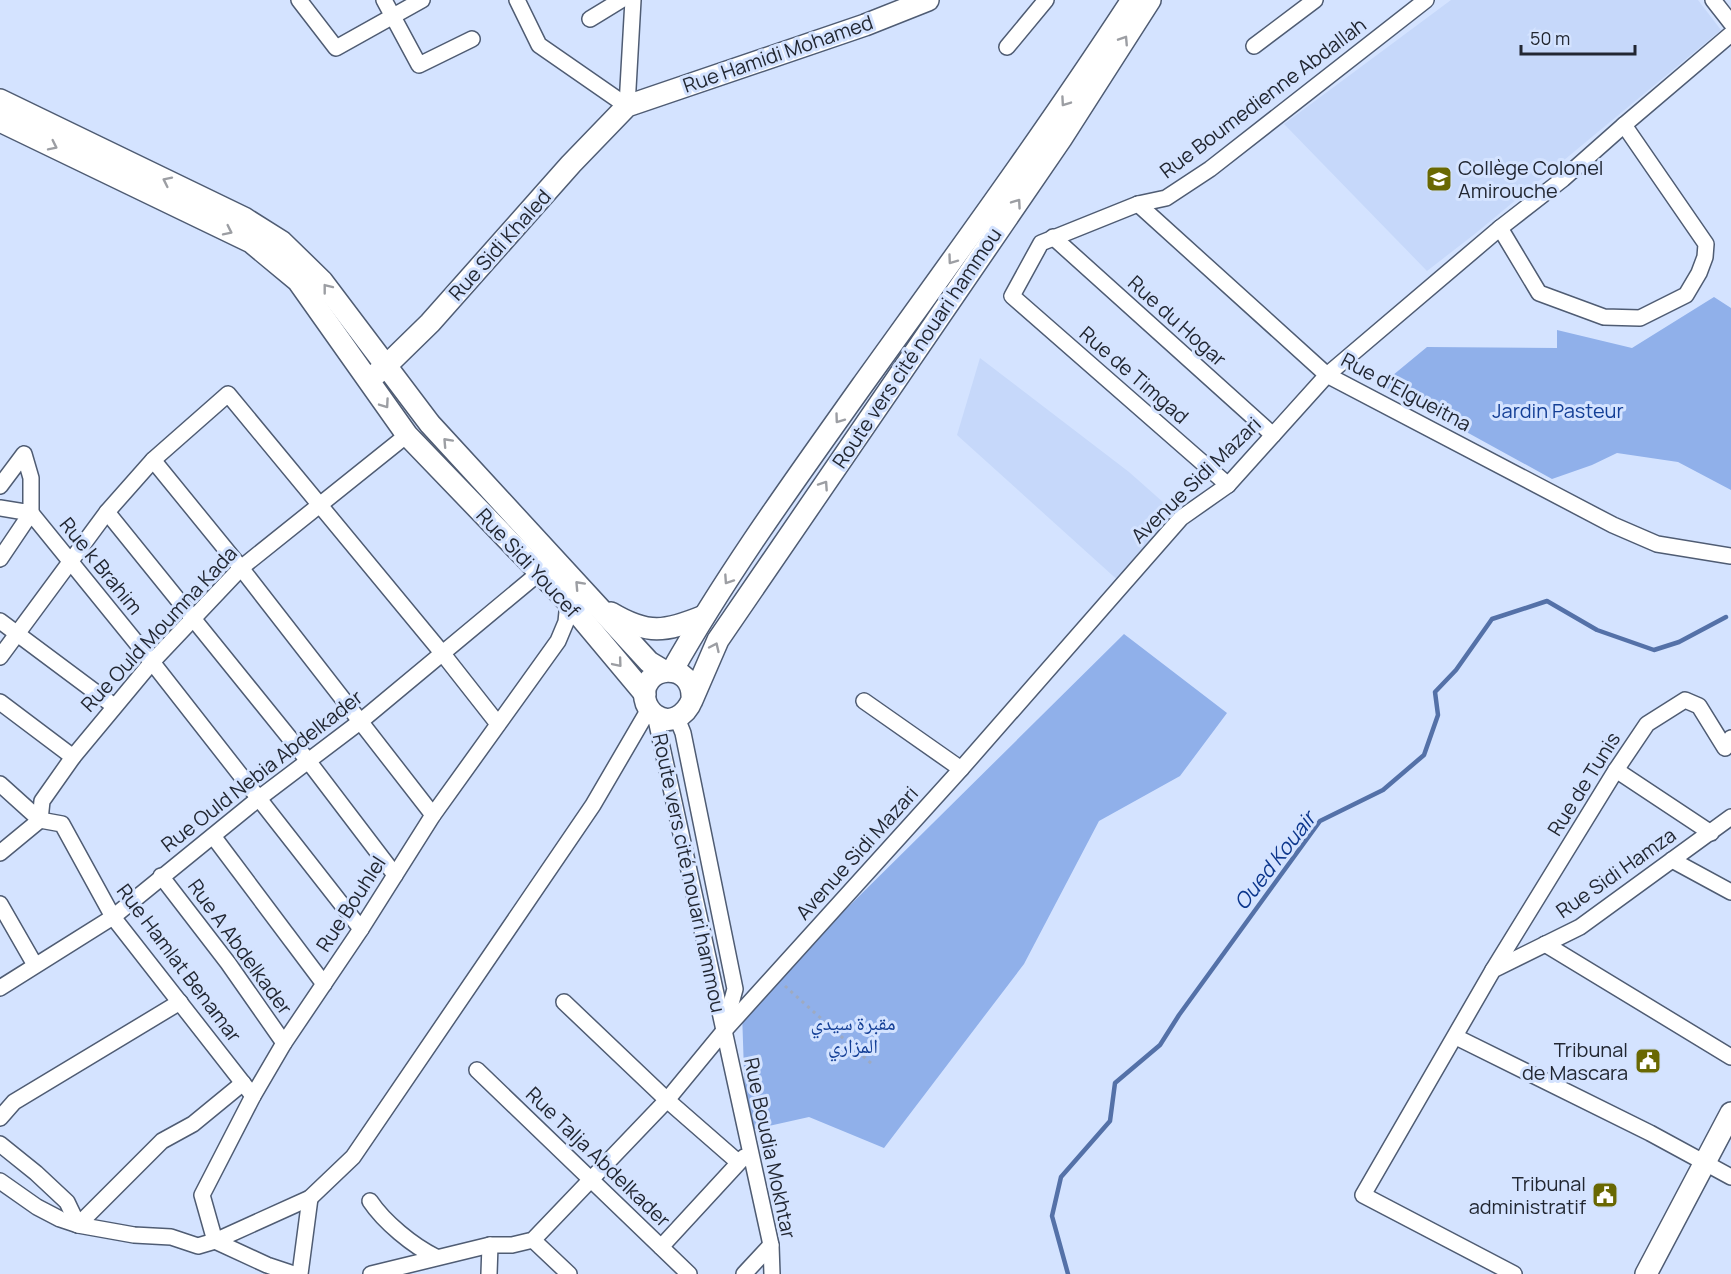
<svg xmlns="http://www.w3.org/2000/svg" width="1731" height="1274" viewBox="0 0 1731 1274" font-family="Manrope,'Noto Naskh Arabic',sans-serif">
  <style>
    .built { fill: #c6d8fa }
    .green { fill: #90b0ea }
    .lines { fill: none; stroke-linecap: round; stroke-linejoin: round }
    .stream { stroke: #5471a8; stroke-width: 4.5 }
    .street-casing { stroke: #4f5c73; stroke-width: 18 }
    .secondary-casing { stroke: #4f5c73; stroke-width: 24 }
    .path { stroke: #9eaac1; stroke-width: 3; stroke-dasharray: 3 4.5; stroke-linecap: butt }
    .street { stroke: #fff; stroke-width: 15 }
    .secondary { stroke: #fff; stroke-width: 21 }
    .oneway { stroke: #9c9ea3 }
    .labels { text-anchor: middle; stroke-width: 6; stroke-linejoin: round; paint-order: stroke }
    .street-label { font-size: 20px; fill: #222732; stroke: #d4e3ff }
    .poi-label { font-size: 20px; fill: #222732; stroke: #d4e3ff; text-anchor: end }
    .park-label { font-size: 20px; fill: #143f96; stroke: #d4e3ff }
    .water-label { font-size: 21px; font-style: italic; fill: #0c368c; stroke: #d4e3ff }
  </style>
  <rect width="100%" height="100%" fill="#d4e3ff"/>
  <g class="built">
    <polygon points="1451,0 1698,0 1721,30 1476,233 1427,271 1284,124"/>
    <polygon points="980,358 1129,472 1181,518 1122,584 957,435"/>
  </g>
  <g class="green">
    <polygon points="1714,297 1731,308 1731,490 1678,462 1617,453 1592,465 1552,479 1381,385 1427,347 1557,348 1557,330 1632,348"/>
    <polygon points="1124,634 1227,713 1180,776 1099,821 1024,964 884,1148 809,1117 746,1131 742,1012"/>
  </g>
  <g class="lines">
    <polyline class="stream" points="1068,1274 1052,1216 1061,1177 1110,1121 1115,1083 1160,1045 1179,1015 1320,821 1383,790 1424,755 1438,715 1435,692 1456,670 1492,619 1547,601 1597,630 1654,650 1679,642 1726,617"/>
    <g class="street-casing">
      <g id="street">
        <polyline points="299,0 336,48 422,0"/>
        <polyline points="384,0 419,65 472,39"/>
        <polyline points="517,0 539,45 627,106"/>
        <polyline points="1713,0 1731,23"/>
        <polyline points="590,19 621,0"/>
        <polyline points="1254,46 1315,0"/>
        <polyline points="1007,47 1046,0"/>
        <polyline points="627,106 633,0"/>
        <polyline points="1138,204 1327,375 1613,525 1657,544 1731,556"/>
        <polyline points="1500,228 1539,293 1604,317 1640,318 1686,295 1699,273 1705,257 1706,244 1624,125"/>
        <polyline points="1053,237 1273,435"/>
        <polyline points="153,460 241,568 433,815"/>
        <polyline points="1228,485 1012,296 1041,243 1138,204 1166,198 1210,169 1426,0"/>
        <polyline points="0,486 24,454 31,478 31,513 0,508"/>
        <polyline points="107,512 309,762 395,875"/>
        <polyline points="0,559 31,513 152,662 361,929"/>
        <polyline points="0,621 114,706"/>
        <polyline points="0,657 107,512 153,460 228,394 443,654 498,724"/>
        <polyline points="864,701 961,769"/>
        <polyline points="0,702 73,757"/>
        <polyline points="655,715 771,1245 772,1274"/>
        <polyline points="677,718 683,733 735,989 724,1029"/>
        <polyline points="1616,770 1711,833"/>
        <polyline points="0,784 40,820 62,824 113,917 253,1096"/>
        <polyline points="213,836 324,984"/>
        <polyline points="0,853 40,820 42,801 73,757 152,662 241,568 407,435"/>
        <polyline points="1672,860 1731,892"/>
        <polyline points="161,876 228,963 284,1043"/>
        <polyline points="0,904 35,965"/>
        <polyline points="1545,944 1731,1057"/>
        <polyline points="1493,970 1616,770 1647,724 1685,700 1699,706 1725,748 1731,738"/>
        <polyline points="0,988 113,917 258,799 361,721 539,573"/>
        <polyline points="564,1002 667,1100 738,1162"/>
        <polyline points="1456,1037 1650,1133 1731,1177"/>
        <polyline points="477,1070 689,1274"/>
        <polyline points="0,1118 14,1102 180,1002"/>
        <polyline points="0,1144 36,1173 67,1202 78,1225 162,1141 193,1124 243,1083"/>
        <polyline points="0,1181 37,1207 60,1219 78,1225 134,1235 171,1237 198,1246 215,1241 310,1198 353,1157 593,805 649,709"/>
        <path d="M 370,1201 C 384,1222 413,1246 436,1257"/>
        <polyline points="533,1240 569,1274"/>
        <polyline points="215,1241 202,1195 253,1096 284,1043 361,929 433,815 558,641 566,622 568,602"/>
        <polyline points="215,1241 267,1265 294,1274"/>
        <polyline points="661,1247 744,1157"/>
        <polyline points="300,1274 310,1198"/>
        <polyline points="371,1274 490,1245 512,1245 533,1240 667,1100 723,1032 961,769 1181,518 1228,485 1327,375 1500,228 1563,179 1624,125 1731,34"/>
        <polyline points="489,1274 490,1245"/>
        <polyline points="744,1274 771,1245"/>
        <polyline points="1514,1274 1363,1195 1493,970 1580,927 1731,817"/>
      </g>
    </g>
    <g class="secondary-casing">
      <g id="secondary">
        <polyline points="0,100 244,218 282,242 322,281 430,424 649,662 664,671"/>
        <polyline points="0,121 251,242 298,281 407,435 568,602 645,694"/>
        <polyline points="376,374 387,365 430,323 571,164 627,106 865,25 928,0"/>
        <path d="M 611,613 C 648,635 665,632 704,616"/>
        <path d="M 672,671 C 728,572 795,480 861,387 C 953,259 1046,132 1132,0"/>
        <path d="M 692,700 C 695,659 639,665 645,699 C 646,705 650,711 655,715 C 670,726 686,715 692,700 L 718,640 L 1061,139 L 1150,0"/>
        <polyline points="1646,1274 1731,1113"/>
      </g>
    </g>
    <polyline class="path" points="785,986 873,1065"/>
    <use href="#street" class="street"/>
    <use href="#secondary" class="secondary"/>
  </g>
  <defs><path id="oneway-chevron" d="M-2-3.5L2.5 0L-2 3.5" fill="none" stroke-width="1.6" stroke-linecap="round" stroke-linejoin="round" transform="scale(1.5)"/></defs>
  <g class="oneway">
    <use href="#oneway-chevron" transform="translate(1124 40) rotate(-57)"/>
    <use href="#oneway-chevron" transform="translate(1065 102) rotate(125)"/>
    <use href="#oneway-chevron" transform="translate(53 146) rotate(26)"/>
    <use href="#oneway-chevron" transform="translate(167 181) rotate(-154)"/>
    <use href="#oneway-chevron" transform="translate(1017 203) rotate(-55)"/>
    <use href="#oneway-chevron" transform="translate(228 231) rotate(26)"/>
    <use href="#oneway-chevron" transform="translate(952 260) rotate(126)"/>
    <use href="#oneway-chevron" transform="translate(327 288) rotate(-128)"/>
    <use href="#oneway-chevron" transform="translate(385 404) rotate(55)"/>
    <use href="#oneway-chevron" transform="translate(839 419) rotate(126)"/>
    <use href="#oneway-chevron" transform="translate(447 442) rotate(-133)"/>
    <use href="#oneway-chevron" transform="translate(824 485) rotate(-56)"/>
    <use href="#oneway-chevron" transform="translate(728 580) rotate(124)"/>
    <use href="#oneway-chevron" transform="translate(579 585) rotate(-133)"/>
    <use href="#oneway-chevron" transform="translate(715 647) rotate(-65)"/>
    <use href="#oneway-chevron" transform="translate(618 663) rotate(50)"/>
  </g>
  <defs>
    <g id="school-square" transform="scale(1.35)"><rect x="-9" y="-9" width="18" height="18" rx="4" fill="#696802" stroke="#d4e3ff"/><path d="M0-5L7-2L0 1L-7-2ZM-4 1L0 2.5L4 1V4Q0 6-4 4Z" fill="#fff"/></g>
    <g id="civic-square" transform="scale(1.35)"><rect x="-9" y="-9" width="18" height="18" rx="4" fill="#696802" stroke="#d4e3ff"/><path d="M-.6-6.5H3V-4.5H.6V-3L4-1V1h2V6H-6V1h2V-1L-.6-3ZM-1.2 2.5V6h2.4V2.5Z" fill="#fff"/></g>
  </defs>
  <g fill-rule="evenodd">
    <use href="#school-square" x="1439" y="179"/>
    <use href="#civic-square" x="1648" y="1061"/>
    <use href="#civic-square" x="1605" y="1195"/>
  </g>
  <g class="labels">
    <g class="street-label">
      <text transform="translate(778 54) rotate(-19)" y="7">Rue Hamidi Mohamed</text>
      <text transform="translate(1263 98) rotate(-37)" y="7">Rue Boumedienne Abdallah</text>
      <text transform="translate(500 245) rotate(-48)" y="7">Rue Sidi Khaled</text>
      <text transform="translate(1177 321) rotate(42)" y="7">Rue du Hogar</text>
      <text transform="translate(917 348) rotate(-56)" y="7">Route vers cité nouari hammou</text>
      <text transform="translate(1134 375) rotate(41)" y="7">Rue de Timgad</text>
      <text transform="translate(1406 392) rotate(28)" y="7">Rue d'Elgueitna</text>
      <text transform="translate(1196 480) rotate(-44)" y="7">Avenue Sidi Mazari</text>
      <text transform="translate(528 563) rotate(47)" y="7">Rue Sidi Youcef</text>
      <text transform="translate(101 566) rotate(51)" y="7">Rue k Brahim</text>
      <text transform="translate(159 629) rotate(-47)" y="7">Rue Ould Moumna Kada</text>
      <text transform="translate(262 771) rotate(-38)" y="7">Rue Ould Nebia Abdelkader</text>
      <text transform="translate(1584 784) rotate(-58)" y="7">Rue de Tunis</text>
      <text transform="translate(857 853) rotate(-48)" y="7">Avenue Sidi Mazari</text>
      <text transform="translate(689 873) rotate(78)" y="7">Route vers cité nouari hammou</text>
      <text transform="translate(1616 873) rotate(-35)" y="7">Rue Sidi Hamza</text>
      <text transform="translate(351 904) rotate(-57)" y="7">Rue Bouhlel</text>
      <text transform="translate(240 947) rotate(54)" y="7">Rue A Abdelkader</text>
      <text transform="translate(179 963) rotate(53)" y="7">Rue Hamlat Benamar</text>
      <text transform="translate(770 1148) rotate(78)" y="7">Rue Boudia Mokhtar</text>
      <text transform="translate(598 1157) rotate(44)" y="7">Rue Talja Abdelkader</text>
    </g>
    <g class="poi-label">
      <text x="1458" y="175" text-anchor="start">Collège Colonel<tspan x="1458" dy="23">Amirouche</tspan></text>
      <text x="1628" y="1057">Tribunal<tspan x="1628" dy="23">de Mascara</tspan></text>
      <text x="1586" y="1191">Tribunal<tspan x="1586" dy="23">administratif</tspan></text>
    </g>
    <g class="park-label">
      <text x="1558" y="418">Jardin Pasteur</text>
      <text x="853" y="1030">مقبرة سيدي<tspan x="853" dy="23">المزاري</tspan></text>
    </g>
    <g class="water-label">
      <text transform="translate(1275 861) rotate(-52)" y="7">Oued Kouair</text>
    </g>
  </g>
  <path d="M1521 45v9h114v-9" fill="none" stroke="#222732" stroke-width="3"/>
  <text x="1530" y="45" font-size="18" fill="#222732" stroke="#d4e3ff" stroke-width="4.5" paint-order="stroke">50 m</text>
</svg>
